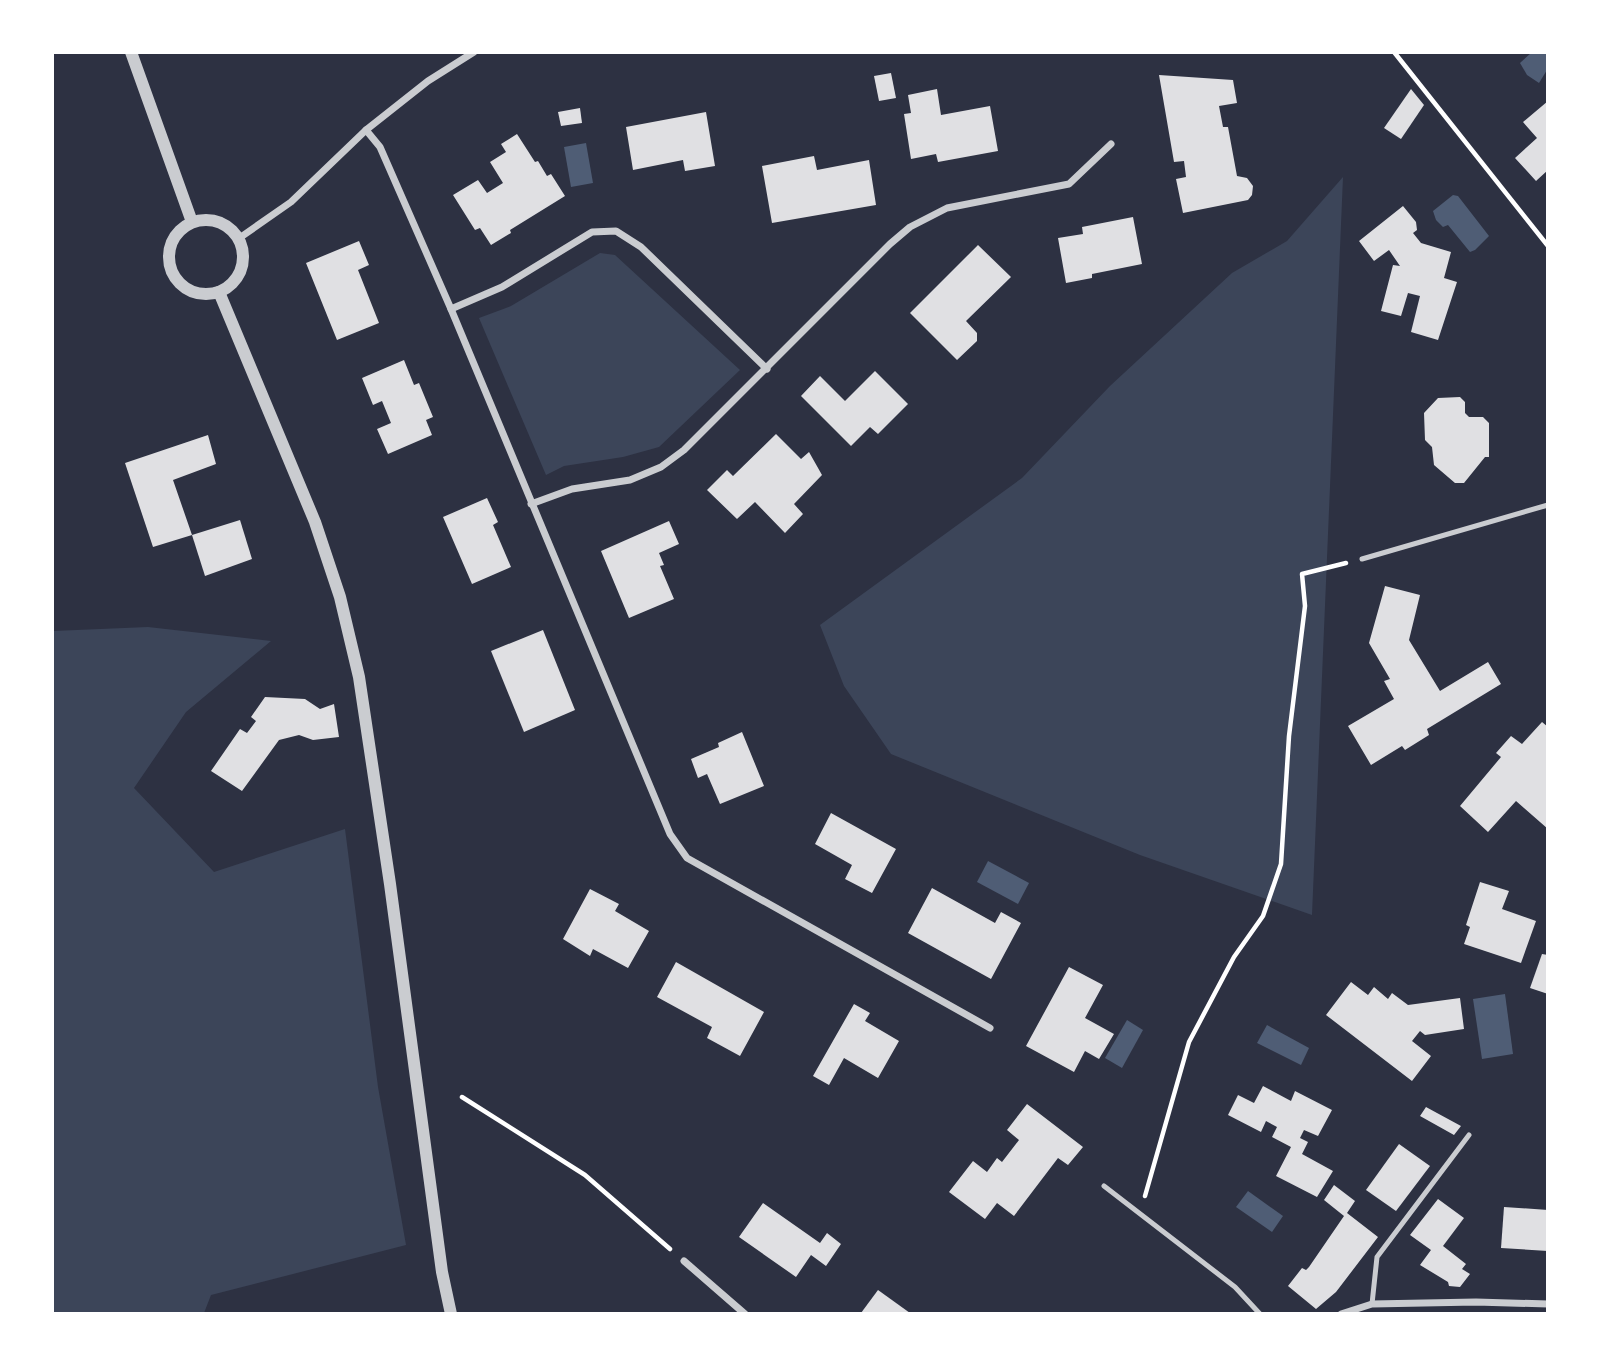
<svg xmlns="http://www.w3.org/2000/svg" width="1600" height="1366" viewBox="0 0 1600 1366" font-family="'DM Sans',sans-serif">
  <style>
    .green { fill: #3c4559 }
    .water { fill: #4f5d75 }
    .building { fill: #e0e0e3 }
    .lines { fill: none; stroke-linecap: round; stroke-linejoin: round }
    .path { stroke: #fff; stroke-width: 4.5 }
    .service { stroke: #caccd0; stroke-width: 5 }
    .minor { stroke: #caccd0; stroke-width: 7 }
    .tertiary { stroke: #caccd0; stroke-width: 12 }
  </style>
  <rect width="100%" height="100%" fill="#2d3142"/>
  <g class="green">
    <polygon points="1343,177 1312,915 1140,855 891,754 844,686 820,625 1022,478 1110,386 1232,273 1287,241"/>
    <polygon points="600,253 615,255 740,370 659,447 623,457 564,466 546,475 479,318 511,306"/>
    <polygon points="148,627 271,641 186,712 134,788 214,872 345,829 378,1087 406,1245 211,1295 204,1313 53,1313 53,631"/>
  </g>
  <g class="water">
    <polygon points="1531,53 1547,53 1547,70 1539,83 1527,75 1520,63"/>
    <polygon points="586,143 593,183 571,187 564,147"/>
    <polygon points="1453,195 1458,196 1489,236 1475,250 1470,252 1448,225 1443,227 1436,220 1433,211"/>
    <polygon points="988,861 1029,883 1018,904 977,882"/>
    <polygon points="1505,994 1513,1054 1482,1059 1473,999"/>
    <polygon points="1127,1020 1143,1030 1122,1068 1105,1058"/>
    <polygon points="1267,1025 1309,1048 1301,1065 1257,1043"/>
    <polygon points="1248,1191 1283,1216 1272,1232 1236,1207"/>
  </g>
  <g class="building">
    <polygon points="891,73 896,98 879,101 874,76"/>
    <polygon points="1159,75 1233,80 1237,103 1219,106 1223,127 1228,127 1237,176 1247,178 1253,186 1252,195 1248,200 1183,213 1176,179 1186,177 1184,161 1174,162"/>
    <polygon points="937,89 941,115 990,106 998,151 938,162 936,154 911,159 904,114 911,113 908,95"/>
    <polygon points="1411,89 1424,105 1401,139 1384,128"/>
    <polygon points="1548,101 1548,170 1536,181 1515,158 1537,138 1523,122"/>
    <polygon points="580,108 582,123 561,126 558,112"/>
    <polygon points="706,112 715,166 685,171 683,160 633,170 626,127"/>
    <polygon points="517,134 535,162 538,161 547,176 551,174 565,196 510,230 511,233 491,245 480,228 475,230 453,195 478,180 487,193 503,183 490,162 506,152 501,144"/>
    <polygon points="814,156 817,170 869,160 876,205 772,223 762,166"/>
    <polygon points="1403,206 1416,222 1417,230 1413,233 1421,243 1451,252 1444,278 1457,282 1438,340 1411,332 1420,296 1408,293 1401,316 1381,311 1393,265 1400,266 1389,250 1374,261 1359,241"/>
    <polygon points="1133,217 1142,264 1092,274 1092,278 1066,283 1058,238 1083,234 1082,227"/>
    <polygon points="359,241 369,265 358,270 379,323 337,340 306,263"/>
    <polygon points="978,245 1011,277 966,321 977,333 977,341 957,360 910,313"/>
    <polygon points="404,360 414,385 419,383 433,417 426,420 432,435 388,454 377,429 391,423 382,401 373,405 362,378"/>
    <polygon points="875,371 908,404 878,434 870,427 851,446 801,396 820,376 845,401"/>
    <polygon points="1460,397 1465,402 1465,413 1469,417 1483,417 1489,423 1489,457 1485,457 1464,483 1455,483 1434,465 1432,447 1425,440 1424,413 1438,398"/>
    <polygon points="776,434 801,459 809,452 822,475 794,504 803,514 785,533 755,502 737,519 707,490 727,470 733,476"/>
    <polygon points="208,435 216,464 173,480 192,535 153,547 125,463"/>
    <polygon points="487,498 498,522 493,525 511,567 472,584 443,517"/>
    <polygon points="240,520 252,559 205,576 192,535"/>
    <polygon points="669,521 679,544 659,553 664,565 660,566 674,599 629,618 601,551"/>
    <polygon points="1385,586 1420,595 1409,640 1440,691 1488,662 1501,684 1427,729 1429,735 1405,750 1402,746 1371,765 1348,726 1394,699 1384,681 1390,679 1369,643"/>
    <polygon points="543,630 575,710 524,732 491,651"/>
    <polygon points="265,697 305,699 320,709 334,704 339,737 313,740 299,735 279,740 242,791 211,771 240,729 247,733 256,721 251,717"/>
    <polygon points="1542,722 1548,727 1548,829 1516,801 1488,832 1460,806 1501,757 1496,753 1511,736 1522,744"/>
    <polygon points="742,732 764,786 720,804 707,774 698,778 691,759 719,747 718,743"/>
    <polygon points="831,813 896,849 872,893 845,879 852,865 815,844"/>
    <polygon points="1480,882 1509,891 1502,909 1536,921 1521,963 1464,944 1470,927 1466,925"/>
    <polygon points="932,888 995,923 1001,912 1021,923 991,979 908,933"/>
    <polygon points="590,889 619,904 615,911 649,931 628,968 593,949 590,956 563,939"/>
    <polygon points="1542,954 1548,955 1548,994 1530,988"/>
    <polygon points="676,962 764,1012 740,1056 707,1038 712,1027 657,997"/>
    <polygon points="1069,967 1103,985 1085,1018 1114,1034 1099,1059 1085,1051 1074,1072 1026,1046"/>
    <polygon points="1351,982 1368,995 1374,987 1388,999 1392,993 1408,1005 1460,998 1464,1029 1425,1035 1420,1031 1412,1041 1431,1056 1412,1081 1326,1015"/>
    <polygon points="854,1004 870,1013 865,1021 899,1041 878,1078 844,1058 829,1085 813,1076"/>
    <polygon points="1263,1086 1291,1101 1295,1091 1332,1110 1318,1136 1304,1130 1300,1138 1308,1142 1302,1154 1333,1171 1317,1197 1276,1176 1291,1147 1272,1137 1277,1127 1266,1121 1261,1132 1228,1115 1238,1095 1254,1103"/>
    <polygon points="1027,1104 1083,1147 1068,1165 1058,1158 1014,1216 997,1203 985,1219 949,1192 973,1161 987,1172 997,1158 1002,1162 1019,1140 1007,1130"/>
    <polygon points="1426,1107 1437,1113 1461,1126 1454,1135 1420,1116"/>
    <polygon points="1399,1144 1430,1166 1396,1211 1366,1190"/>
    <polygon points="1334,1185 1355,1201 1347,1213 1378,1237 1336,1292 1316,1309 1288,1286 1302,1268 1306,1270 1309,1267 1344,1216 1324,1200"/>
    <polygon points="1438,1199 1464,1218 1443,1246 1466,1264 1462,1269 1470,1274 1460,1287 1449,1286 1448,1282 1420,1265 1431,1250 1410,1235"/>
    <polygon points="763,1203 820,1243 827,1233 841,1244 826,1266 811,1255 796,1277 739,1237"/>
    <polygon points="1504,1207 1548,1210 1548,1251 1501,1248"/>
    <polygon points="878,1290 910,1313 861,1313"/>
  </g>
  <g class="lines">
    <g class="path">
      <polyline points="1394,52 1548,246"/>
      <polyline points="462,1097 585,1175 670,1249"/>
      <polyline points="1145,1196 1189,1042 1234,957 1263,916 1281,864 1289,736 1305,606 1302,574 1346,563"/>
    </g>
    <g class="service">
      <polyline points="1362,559 1548,505"/>
      <polyline points="1104,1186 1235,1287 1260,1314"/>
      <polyline points="1372,1304 1377,1257 1469,1135"/>
    </g>
    <g class="minor">
      <polyline points="366,130 380,147 451,309 670,834 687,858 990,1028"/>
      <polyline points="238,239 291,202 366,130 428,81 474,52"/>
      <polyline points="451,309 502,287 592,232 616,231 641,247 767,369"/>
      <polyline points="531,504 572,489 630,480 661,467 684,450 890,244 910,227 947,208 1069,184 1111,144"/>
      <polyline points="684,1261 745,1314"/>
      <polyline points="1341,1314 1372,1304 1476,1302 1548,1304"/>
    </g>
    <g class="tertiary">
      <polyline points="131,52 192,222"/>
      <circle cx="206" cy="257" r="37"/>
      <polyline points="219,292 315,522 340,597 359,677 390,884 442,1272 451,1314"/>
    </g>
  </g>
  <rect width="1600" height="1366" fill="none" stroke="#ffffff" stroke-width="108"/>
</svg>
